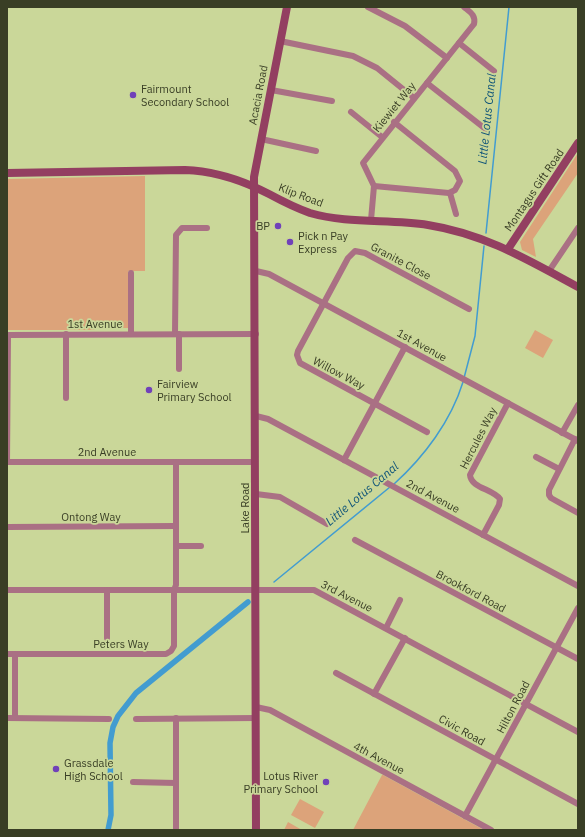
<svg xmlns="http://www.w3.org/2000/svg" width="585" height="837" viewBox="0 0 585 837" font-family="'IBM Plex Sans',sans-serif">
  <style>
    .green { fill: #dca37a }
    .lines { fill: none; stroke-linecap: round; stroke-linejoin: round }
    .stream { stroke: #429cd0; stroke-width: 1.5 }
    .canal { stroke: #429cd0; stroke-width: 5.5 }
    .street { stroke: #aa7084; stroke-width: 6 }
    .secondary { stroke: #933f61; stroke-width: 8 }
    .poi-dot { fill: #7041b9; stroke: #cad799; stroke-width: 1.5 }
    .labels { text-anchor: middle; stroke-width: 3.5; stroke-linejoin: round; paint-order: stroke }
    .poi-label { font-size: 11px; fill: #393e25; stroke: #cad799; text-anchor: start }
    .street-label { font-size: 11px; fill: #393e25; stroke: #cad799 }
    .water-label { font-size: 12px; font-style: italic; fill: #105579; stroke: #cad799 }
  </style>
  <rect width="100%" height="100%" fill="#cad799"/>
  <g class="green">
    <polygon points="578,153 578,173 533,239 536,257 522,250 520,242"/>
    <polygon points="145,176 145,271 128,271 128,277 130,280 128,328 96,328 94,330 7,330 7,179"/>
    <polygon points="535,330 553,340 543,358 525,348"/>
    <polygon points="382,775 383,775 484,830 353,830"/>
    <polygon points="300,799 324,812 315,828 291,815"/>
    <polygon points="288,822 302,830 284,830"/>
  </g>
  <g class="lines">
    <g class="stream">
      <polyline points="486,233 509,7"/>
      <polyline points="464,378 475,336 484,246"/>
      <path d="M 394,484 C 424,457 451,421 463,382"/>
      <polyline points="274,582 390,487"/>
    </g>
    <polyline class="canal" points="108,830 111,815 110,743 113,727 118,716 136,693 248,602"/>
    <g class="street">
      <polyline points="368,7 405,26 447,58"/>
      <polyline points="280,41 353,56 377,68 414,98"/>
      <polyline points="459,43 494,71"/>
      <polyline points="427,83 488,131"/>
      <polyline points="271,90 332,101"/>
      <polyline points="351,112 382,137"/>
      <polyline points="261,139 316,151"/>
      <polyline points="374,186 449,193 455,190 460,181 455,171 394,122"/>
      <polyline points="450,193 456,214"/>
      <path d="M 371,220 L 374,186 L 363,163 L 474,24 C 476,15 470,12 464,7"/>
      <polyline points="256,271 269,274 578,441"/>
      <polyline points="549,271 578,228"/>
      <polyline points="131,334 131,273"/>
      <polyline points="175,334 176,235 182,228 207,228"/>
      <polyline points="7,335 256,334"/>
      <polyline points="179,369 179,334"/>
      <polyline points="66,398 66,334"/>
      <polyline points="256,416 268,419 578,586"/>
      <polyline points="427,432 300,363 297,355 298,351 348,258 355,251 365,253 469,309"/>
      <polyline points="562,433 578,405"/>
      <polyline points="575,439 549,490 549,495 551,498 578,513"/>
      <polyline points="536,457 559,469"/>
      <polyline points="344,460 405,347"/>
      <polyline points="7,462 255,462"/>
      <polyline points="7,462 8,335"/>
      <polyline points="256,494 280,497 327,524"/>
      <polyline points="7,527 176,526"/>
      <path d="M 483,535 L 499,505 L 500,499 C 493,489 471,488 470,475 L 508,403"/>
      <polyline points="355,540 578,659"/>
      <polyline points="176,546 201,546"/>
      <polyline points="7,590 314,590 578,732"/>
      <polyline points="107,590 107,638"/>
      <polyline points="386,628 400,600"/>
      <polyline points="7,654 166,654 171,651 174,646 174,590 176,585 176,462"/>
      <polyline points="15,654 15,718"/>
      <polyline points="336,673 578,804"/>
      <polyline points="374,694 405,638"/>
      <polyline points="256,707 270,710 491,830"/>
      <polyline points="7,718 109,719"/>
      <polyline points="136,719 256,718"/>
      <polyline points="133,782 176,783"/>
      <polyline points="465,816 578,608"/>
      <polyline points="176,830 176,718"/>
    </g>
    <g class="secondary">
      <path d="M 7,173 L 185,170 C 216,171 242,180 269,194 C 282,201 296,208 310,213 C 348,224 389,219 428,225 C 485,234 528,260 578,287"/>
      <polyline points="508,249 578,143"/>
      <polyline points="256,830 254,177 287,7"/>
    </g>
  </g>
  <g class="poi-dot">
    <circle cx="133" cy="95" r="4"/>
    <circle cx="278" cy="226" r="4"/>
    <circle cx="290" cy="242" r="4"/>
    <circle cx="149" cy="390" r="4"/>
    <circle cx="56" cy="769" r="4"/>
    <circle cx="326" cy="782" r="4"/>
  </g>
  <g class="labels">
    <g class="poi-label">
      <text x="141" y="93">Fairmount<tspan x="141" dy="13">Secondary School</tspan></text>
      <text x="270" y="230" text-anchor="end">BP</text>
      <text x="298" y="240">Pick n Pay<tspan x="298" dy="13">Express</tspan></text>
      <text x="157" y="388">Fairview<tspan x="157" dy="13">Primary School</tspan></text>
      <text x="64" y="767">Grassdale<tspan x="64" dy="13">High School</tspan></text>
      <text x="318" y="780" text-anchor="end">Lotus River<tspan x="318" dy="13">Primary School</tspan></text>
    </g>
    <g class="street-label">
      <text transform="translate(258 95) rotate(-79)" y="4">Acacia Road</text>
      <text transform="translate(394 107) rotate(-51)" y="4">Kiewiet Way</text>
      <text transform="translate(534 190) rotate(-56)" y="4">Montagus Gift Road</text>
      <text transform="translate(301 195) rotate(21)" y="4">Klip Road</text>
      <text transform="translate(401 261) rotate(28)" y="4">Granite Close</text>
      <text x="95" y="328">1st Avenue</text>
      <text transform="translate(422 345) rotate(29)" y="4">1st Avenue</text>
      <text transform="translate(339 373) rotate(28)" y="4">Willow Way</text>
      <text transform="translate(478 438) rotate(-63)" y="4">Hercules Way</text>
      <text x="107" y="456">2nd Avenue</text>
      <text transform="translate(433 496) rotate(28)" y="4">2nd Avenue</text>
      <text transform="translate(245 508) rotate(-90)" y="4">Lake Road</text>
      <text x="91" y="521">Ontong Way</text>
      <text transform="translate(471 591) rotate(28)" y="4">Brookford Road</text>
      <text transform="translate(347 596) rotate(27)" y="4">3rd Avenue</text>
      <text x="121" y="648">Peters Way</text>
      <text transform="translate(513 707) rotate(-62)" y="4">Hilton Road</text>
      <text transform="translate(462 730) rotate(29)" y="4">Civic Road</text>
      <text transform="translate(379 758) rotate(28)" y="4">4th Avenue</text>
    </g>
    <g class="water-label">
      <text transform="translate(487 119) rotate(-84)" y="4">Little Lotus Canal</text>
      <text transform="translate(362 494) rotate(-40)" y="4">Little Lotus Canal</text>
    </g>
  </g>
  <rect width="585" height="837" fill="none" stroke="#393e25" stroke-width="16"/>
</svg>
